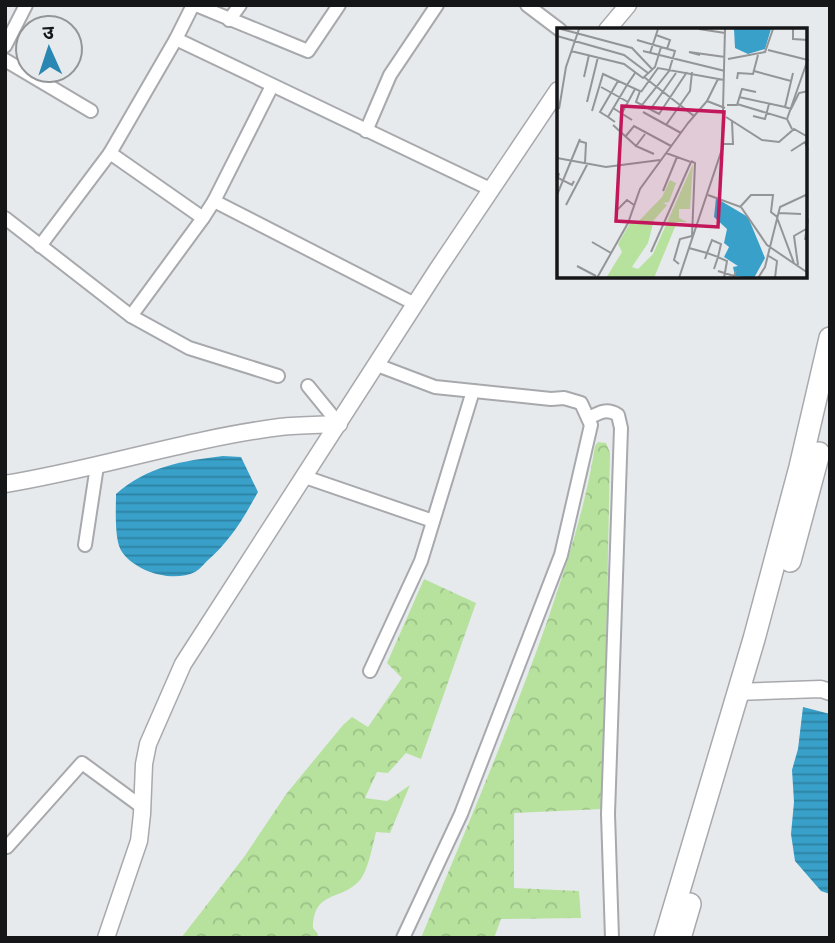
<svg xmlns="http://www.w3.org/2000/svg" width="835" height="943" viewBox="0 0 835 943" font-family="'IBM Plex Sans','Noto Sans Devanagari',sans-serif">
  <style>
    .forest { fill: url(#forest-crowns) }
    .water { fill: url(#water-rules) }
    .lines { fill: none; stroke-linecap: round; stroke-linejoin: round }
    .minor-casing { stroke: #a7a9ad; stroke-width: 16 }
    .tertiary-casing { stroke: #a7a9ad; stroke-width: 19 }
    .trunk-casing { stroke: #a7a9ad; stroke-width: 24 }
    .minor { stroke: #fff; stroke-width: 12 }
    .tertiary { stroke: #fff; stroke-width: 16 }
    .trunk { stroke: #fff; stroke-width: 21 }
    .inset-road { fill: none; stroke: #939597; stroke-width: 2 }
    .view { fill: #c2185b; fill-opacity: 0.15; stroke: #c2185b; stroke-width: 3.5 }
    .inset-edge { fill: none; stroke: #151617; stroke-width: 3.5 }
  </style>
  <defs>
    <pattern id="forest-crowns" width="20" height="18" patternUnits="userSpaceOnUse" patternTransform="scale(1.75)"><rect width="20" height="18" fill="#b7e29e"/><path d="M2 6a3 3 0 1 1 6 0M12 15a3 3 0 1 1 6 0" fill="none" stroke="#9cc187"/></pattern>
    <pattern id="water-rules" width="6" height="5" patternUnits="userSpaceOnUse" patternTransform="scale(1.75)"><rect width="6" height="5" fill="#38a0c9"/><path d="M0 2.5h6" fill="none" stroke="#2e81a2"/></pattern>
  </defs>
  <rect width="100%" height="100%" fill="#e7eaed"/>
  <g class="forest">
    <path d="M 598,442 L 606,443 L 610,453 L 603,809 L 514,813 L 514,888 L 579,891 L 581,918 L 501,919 L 494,938 L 421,938 C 465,831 511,725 549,616 C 568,560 586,504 595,446 Z"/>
    <path d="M 424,579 L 476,603 L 421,759 L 406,753 L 388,773 L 377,772 L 365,798 L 387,801 L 410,785 L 390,833 L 376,832 C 373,844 368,871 360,880 C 341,902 314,889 313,928 L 318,934 L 317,938 L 181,938 L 244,857 L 287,793 L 343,725 L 352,717 L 368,727 L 402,678 L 387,663 Z"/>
  </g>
  <g class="water">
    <path d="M 223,456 L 241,457 L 258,492 C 243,519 231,540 207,561 C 204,564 200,569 195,572 C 173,583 136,572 122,552 C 114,541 116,509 116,494 C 148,466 182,461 223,456 Z"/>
    <polygon points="803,707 830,714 830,894 821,891 795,861 791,834 794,802 792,770 798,749"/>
  </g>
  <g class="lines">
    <g class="minor-casing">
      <g id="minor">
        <polyline points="196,5 308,51 339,5"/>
        <polyline points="527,5 560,30"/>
        <polyline points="229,20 240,5"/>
        <polyline points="176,39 490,189"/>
        <polyline points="5,46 26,5"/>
        <polyline points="5,60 91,111"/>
        <polyline points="366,131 390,75 437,5"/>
        <polyline points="110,153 176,39 193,5"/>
        <polyline points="214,201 272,86"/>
        <polyline points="5,218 131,316"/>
        <polyline points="203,218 131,316 189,348 278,376"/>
        <polyline points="40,246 110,153 203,218 214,201 415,304"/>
        <polyline points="377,365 435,387 551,399 564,398 581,403 591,425 561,555 461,814 403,938"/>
        <polyline points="308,386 339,424"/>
        <path d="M 589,418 C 600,412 607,408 618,415 L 621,428 L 608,814 L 612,938"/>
        <polyline points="305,477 433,521"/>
        <polyline points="85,545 97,466"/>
        <polyline points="370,671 421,561 473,391"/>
        <polyline points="7,847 82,763 142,807"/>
      </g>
    </g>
    <g class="tertiary-casing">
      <g id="tertiary">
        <polyline points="607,30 628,5"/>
        <path d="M 5,484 C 97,469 187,439 280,427 C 299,425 319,425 339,424"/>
        <polyline points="737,692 821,689 830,692"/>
        <polyline points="106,938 139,841 142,814 144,764 148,744 183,664 437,270 558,90"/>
      </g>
    </g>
    <g class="trunk-casing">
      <g id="trunk">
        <polyline points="790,561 819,453"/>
        <polyline points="665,938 754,639 800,467 830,338"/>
        <polyline points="680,938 690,904"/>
      </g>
    </g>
    <use href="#minor" class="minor"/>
    <use href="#tertiary" class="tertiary"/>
    <use href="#trunk" class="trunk"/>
  </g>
  <g transform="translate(557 28)">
    <rect width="250" height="250" fill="#e7eaed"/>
    <path d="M 136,136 L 133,181 L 122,181 L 122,190 L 130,194 L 120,194 L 97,250 L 49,250 L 65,224 L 61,216 L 73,195 L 81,194 L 105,169 L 113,152 L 119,155 L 112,174 L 106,175 L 110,177 L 97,192 L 91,215 L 75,239 L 81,241 L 96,226 Z" fill="#b7e29e"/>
    <path d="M 177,1 L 214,1 L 208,21 L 191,26 L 178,20 ZM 159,170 L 191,189 L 208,230 L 197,250 L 178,248 L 176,239 L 181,238 L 167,229 L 172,219 L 167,215 L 170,201 L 157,189 Z" fill="#38a0c9"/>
    <path class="inset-road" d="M 4,1 L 75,20 L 95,41M 142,1 L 168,5M 236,1 L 236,11 L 251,12M 99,7 L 113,12 L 110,21M 0,8 L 67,27 L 91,45M 211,22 L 251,32M 14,23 L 67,36 L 86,50 L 98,39 L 104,19 L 80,12M 86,23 L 168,43M 93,25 L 101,1M 143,27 L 132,24 L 168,29M 171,31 L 208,24 L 216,1M 197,43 L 234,53M 236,45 L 228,79 L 234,81 L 242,65 L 251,63M 27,49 L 32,27M 87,49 L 137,88M 180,51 L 181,45 L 196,46 L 201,27M 44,59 L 71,74M 84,64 L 101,40 L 167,52M 182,69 L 228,79M 150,73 L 161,51M 30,74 L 41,29M 180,76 L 230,91 L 235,101M 85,77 L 102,86 L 130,44M 170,77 L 180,77 L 185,61 L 199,64M 56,80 L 75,92M 2,81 L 9,39 L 22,1M 93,82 L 119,45M 35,83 L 46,46 L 70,57 L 78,45M 86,84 L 124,105M 65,85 L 78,61M 196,88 L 208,91 L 212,76M 51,89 L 43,84 L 61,53M 169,89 L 205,112 L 222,114 L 237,101 L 251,109M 230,91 L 251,31M 58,94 L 51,89 L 70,57 L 83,63 L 79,74 L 85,77 L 112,43 L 118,23 L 104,19M 56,97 L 79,118M 109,97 L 133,63 L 135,44M 88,106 L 79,118 L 97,126M 68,109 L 77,98 L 114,118M 22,113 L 29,115 L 28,135M 166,116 L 176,116 L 175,93M 234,123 L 248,114 L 251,122M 0,130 L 49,139 L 103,132M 134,133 L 138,135 L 135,208M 2,145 L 1,150 L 15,157 L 17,153M 106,163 L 120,129M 0,167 L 23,111M 151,167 L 184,179 L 210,217 L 251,245M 9,177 L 31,135M 183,179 L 194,167 L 216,167 L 214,184 L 219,188M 60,182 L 70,172 L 77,177M 222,185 L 244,186M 219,187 L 237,235M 248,212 L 251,191M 35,214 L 54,225M 132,220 L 150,225 L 155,212 L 164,216 L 161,229 L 150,225 L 148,231M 94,224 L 134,134 L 109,125M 210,227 L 220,233 L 218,250M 122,236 L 117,232 L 123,211 L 135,208M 241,237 L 237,208 L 249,201M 20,238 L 39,248M 157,241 L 161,229 L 170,233 L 167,250M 161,243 L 177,248 L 179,243M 40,250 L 71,195 L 83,161 L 131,95 L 150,73 L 168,80M 122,250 L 165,121 L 168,1M 201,250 L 208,239 L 223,179 L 251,166"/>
    <path class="view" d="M 65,78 L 167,84 L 161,199 L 59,193 Z"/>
    <rect width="250" height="250" class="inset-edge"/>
  </g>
  <rect width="835" height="943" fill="none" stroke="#151617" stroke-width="14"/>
  <g transform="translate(49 49) rotate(357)"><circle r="33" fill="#e7eaed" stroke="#939597" stroke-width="2"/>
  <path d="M0-5L12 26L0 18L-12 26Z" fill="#2a87b3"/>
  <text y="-10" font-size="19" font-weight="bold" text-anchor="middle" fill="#151617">उ</text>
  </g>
</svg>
